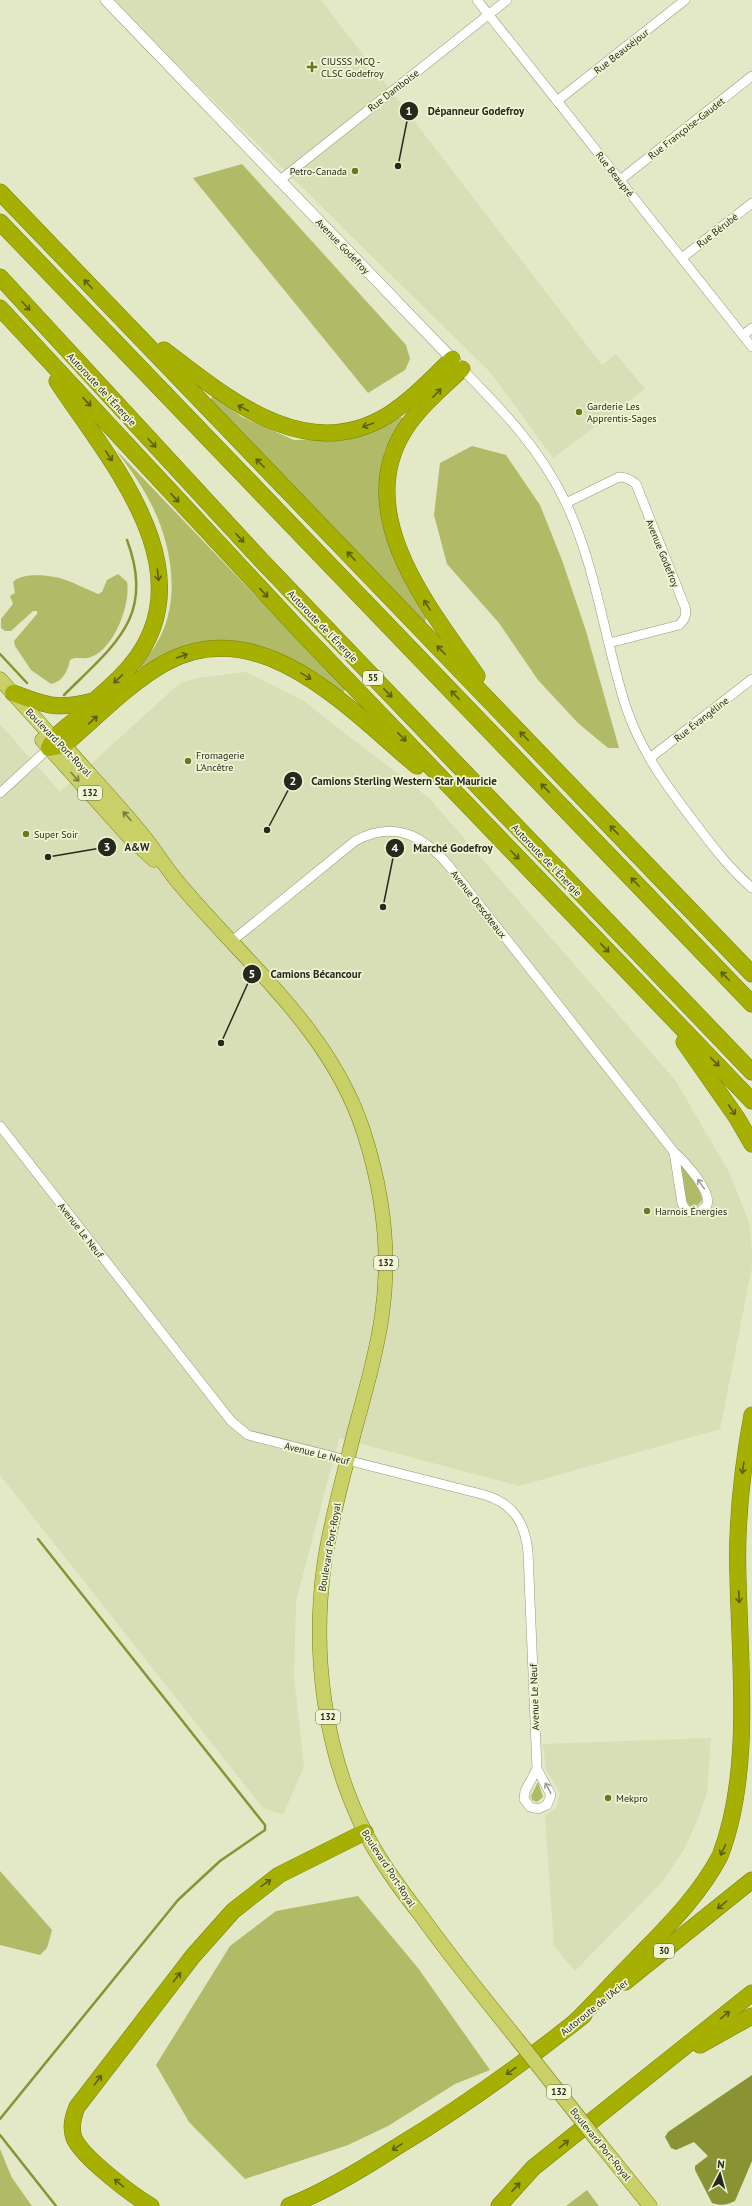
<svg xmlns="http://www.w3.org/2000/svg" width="752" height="2206" viewBox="0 0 752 2206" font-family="'PT Sans',sans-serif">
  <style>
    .built { fill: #d8deb5 }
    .green { fill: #b1ba67 }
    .water { fill: #8a9334 }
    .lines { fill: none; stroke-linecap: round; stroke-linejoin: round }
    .stream { stroke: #8a9334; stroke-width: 2.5 }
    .minor-casing { stroke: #979b7c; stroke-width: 10 }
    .tertiary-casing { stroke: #979b7c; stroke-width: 12 }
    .primary-casing { stroke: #79810c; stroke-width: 15 }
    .motorway-casing { stroke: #79810c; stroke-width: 17 }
    .minor { stroke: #fff; stroke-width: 9 }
    .tertiary { stroke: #fff; stroke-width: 11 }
    .primary { stroke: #c9d068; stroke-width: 14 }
    .motorway { stroke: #a5b003; stroke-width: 16 }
    .primary-bridge-casing { stroke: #79810c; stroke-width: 15; stroke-linecap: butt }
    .primary-bridge { stroke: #c9d068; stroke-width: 14 }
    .oneway { stroke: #5a5f13 }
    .oneway2 { stroke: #787c42 }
    .oneway3 { stroke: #9e9f99 }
    .poi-dot { fill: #707620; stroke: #f0f5d3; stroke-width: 1.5 }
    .labels { text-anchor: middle; stroke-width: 3.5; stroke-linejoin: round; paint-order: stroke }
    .shield { fill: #f0f5d3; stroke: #646654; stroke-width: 1 }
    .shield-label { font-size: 9px; font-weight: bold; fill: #28291d }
    .street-label { font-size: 10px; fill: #28291d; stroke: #f0f5d3 }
    .poi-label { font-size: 10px; fill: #28291d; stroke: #f0f5d3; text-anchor: start }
    .leader { fill: none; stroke: #28291d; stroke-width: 1.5 }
    .callout-dot { fill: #28291d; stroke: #f0f5d3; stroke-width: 1.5 }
    .mark-label { font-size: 12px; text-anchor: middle; font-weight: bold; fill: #fff }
    .callout-label { font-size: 11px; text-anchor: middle; font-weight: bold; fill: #28291d; stroke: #f0f5d3; stroke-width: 3.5; stroke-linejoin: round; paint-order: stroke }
  </style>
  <rect width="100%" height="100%" fill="#e3e8c6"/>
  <g class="built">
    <polygon points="111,0 321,0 602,365 616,354 645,389 553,458 491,373"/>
    <polygon points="246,672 302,700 429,798 675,1080 729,1172 749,1222 752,1251 752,1267 720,1429 519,1486 339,1438 296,1601 294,1678 304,1766 283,1815 263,1808 0,1475 0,724 60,792 180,683 197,678"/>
    <polygon points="711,1738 707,1792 698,1819 683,1851 662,1882 575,1971 554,1946 545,1816 556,1808 560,1793 546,1770 543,1744"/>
  </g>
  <g class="green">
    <polygon points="242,164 406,345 410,359 405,370 368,393 193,178"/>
    <polygon points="213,396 242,417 294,440 328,440 402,417 403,421 385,450 380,482 427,616 425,622 423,621 210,400"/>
    <polygon points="472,446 506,455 540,505 562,560 586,631 619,748 608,748 578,723 538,680 499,623 447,564 434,515 440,463"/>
    <path d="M 115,449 L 345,689 L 344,692 L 233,645 L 140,670 L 139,665 C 144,659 151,653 155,646 C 183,603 172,542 149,500 C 140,482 127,465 115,449 Z"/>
    <path d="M 118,574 L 127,582 C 131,604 114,649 91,657 C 84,660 77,656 70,660 C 68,671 62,682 51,684 L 31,670 L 15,646 L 14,641 L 37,614 L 37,611 L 33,611 L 11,631 L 5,631 L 1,628 L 1,619 L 13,604 L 10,596 L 15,593 L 13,582 C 22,572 51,575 63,579 C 75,583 86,589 98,594 L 102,592 L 107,580 Z"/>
    <path d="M 681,1165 C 689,1175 700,1186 702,1200 L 697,1206 L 690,1206 L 686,1201 Z"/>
    <polygon points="538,1782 543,1797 537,1802 532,1800 531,1796"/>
    <polygon points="0,1871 52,1930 47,1948 40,1955 0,1945"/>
    <polygon points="358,1896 418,1968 490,2070 455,2084 388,2126 348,2145 245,2179 189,2122 156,2065 230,1946 276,1911"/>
    <polygon points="0,2149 12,2178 32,2206 0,2206"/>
    <polygon points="587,2190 599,2206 566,2206"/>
  </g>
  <path class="water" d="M 752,2075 L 752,2161 L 735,2201 C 727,2205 721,2206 712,2203 L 695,2170 L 695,2166 L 708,2156 L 694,2142 L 676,2150 L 671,2148 L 665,2137 L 668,2132 Z"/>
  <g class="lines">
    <g class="stream">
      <polyline points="0,654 27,683"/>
      <path d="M 64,695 C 114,645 156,617 127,540"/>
      <polyline points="0,2119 178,1900 220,1861 265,1830 265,1825 38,1539"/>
      <polyline points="0,2135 56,2206"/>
    </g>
    <g class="minor-casing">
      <g id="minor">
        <polyline points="477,0 752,347"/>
        <polyline points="557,101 685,0"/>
        <polyline points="620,180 752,76"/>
        <polyline points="279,181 507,0"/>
        <polyline points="682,258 752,203"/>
        <polyline points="743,335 752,328"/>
        <path d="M 462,369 C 503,411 540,448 566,503 C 596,567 604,637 625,704 C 640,751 668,788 698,827 C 714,848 731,870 752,888"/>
        <path d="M 566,503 L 619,477 C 626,477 630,479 636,484 L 685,607 C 687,615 685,619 679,625 L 609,643"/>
        <polyline points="650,758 752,679"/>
        <polyline points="0,793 49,748"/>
        <path d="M 232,941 L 355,841 C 394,820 423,835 449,866 L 674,1152 C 685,1162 712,1191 707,1205 L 700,1212 L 690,1212 L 685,1209 L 682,1203 L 674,1152"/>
        <path d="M 0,1126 L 231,1421 L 248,1435 L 485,1495 C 514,1504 525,1523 528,1552 L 537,1769 L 525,1791 L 524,1799 L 530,1807 L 538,1809 L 547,1805 L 551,1795 L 537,1769"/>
      </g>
    </g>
    <g class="tertiary-casing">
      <polyline id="tertiary" points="106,0 456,363"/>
    </g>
    <g class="primary-casing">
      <g id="primary">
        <path d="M 0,679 L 53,738 L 64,745 C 88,773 114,800 137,828 C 152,845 163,864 177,881 C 244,962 331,1029 364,1133 C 383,1192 391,1253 382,1315 C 376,1356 364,1396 353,1437 C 343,1479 330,1522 324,1566 C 312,1654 324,1751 365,1832 C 380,1862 401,1890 422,1917 C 452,1959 485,1999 517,2039"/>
        <polyline points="42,740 130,838 154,860"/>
        <polyline points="600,2144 650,2206"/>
      </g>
    </g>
    <g class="motorway-casing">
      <g id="motorway">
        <polyline points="0,192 752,974"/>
        <polyline points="0,222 752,1004"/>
        <polyline points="0,277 261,560 752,1072"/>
        <polyline points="0,308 304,635 752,1101"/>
        <path d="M 164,350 C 227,398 306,466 388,415 C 412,400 432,378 452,359"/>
        <path d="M 462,369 C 442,388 419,407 404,431 C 352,515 430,609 477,676"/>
        <path d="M 13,693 C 47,706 57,710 93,701"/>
        <path d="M 49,748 L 64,745 C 95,719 129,683 165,663 C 261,610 351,711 417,766"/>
        <path d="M 49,748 C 55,733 69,726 80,716 C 85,712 89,705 94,701 C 107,689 120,679 131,665 C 209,571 108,459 57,381"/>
        <polyline points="684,1042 737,1118 752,1144"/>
        <polyline points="625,1982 752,1880"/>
        <path d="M 575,2022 C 596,2001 615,1980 636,1959 C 667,1927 699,1896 720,1856 C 752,1774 740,1667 738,1578 C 736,1523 742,1469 752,1415"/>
        <polyline points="700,2045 752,2016"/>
        <path d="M 151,2206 C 132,2195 82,2157 74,2138 C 70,2127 73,2117 77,2107 L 193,1956 L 233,1911 L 279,1875 L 365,1832"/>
        <path d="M 289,2206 C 326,2191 361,2170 395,2148 C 461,2108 524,2063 584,2015"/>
        <polyline points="499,2206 533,2168 752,1993"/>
      </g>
    </g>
    <use href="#minor" class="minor"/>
    <use href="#tertiary" class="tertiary"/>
    <use href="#primary" class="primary"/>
    <use href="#motorway" class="motorway"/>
    <g class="primary-bridge-casing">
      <polyline id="primary-bridge" points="517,2039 600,2144"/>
    </g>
    <use href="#primary-bridge" class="primary-bridge"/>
  </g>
  <defs><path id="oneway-shaft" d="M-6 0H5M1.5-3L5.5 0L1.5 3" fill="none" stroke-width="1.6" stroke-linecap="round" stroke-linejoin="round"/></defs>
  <g class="oneway">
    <use href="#oneway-shaft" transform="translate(88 284) rotate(-134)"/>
    <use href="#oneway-shaft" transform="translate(26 306) rotate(48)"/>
    <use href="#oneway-shaft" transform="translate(437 393) rotate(-45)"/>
    <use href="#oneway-shaft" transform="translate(87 402) rotate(47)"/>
    <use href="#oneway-shaft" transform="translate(243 408) rotate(-152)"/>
    <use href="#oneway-shaft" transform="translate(368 425) rotate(160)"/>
    <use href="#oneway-shaft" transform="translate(152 443) rotate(48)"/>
    <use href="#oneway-shaft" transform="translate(109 456) rotate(56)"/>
    <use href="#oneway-shaft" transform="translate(260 463) rotate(-134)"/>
    <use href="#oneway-shaft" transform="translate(175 498) rotate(47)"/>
    <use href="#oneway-shaft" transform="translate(240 538) rotate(47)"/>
    <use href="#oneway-shaft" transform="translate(351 556) rotate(-134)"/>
    <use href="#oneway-shaft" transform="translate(158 575) rotate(84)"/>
    <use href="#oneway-shaft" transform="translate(264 593) rotate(47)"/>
    <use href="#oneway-shaft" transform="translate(427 605) rotate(-122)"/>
    <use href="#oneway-shaft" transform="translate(441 650) rotate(-134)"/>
    <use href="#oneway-shaft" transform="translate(182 656) rotate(-19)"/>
    <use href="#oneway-shaft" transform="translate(306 676) rotate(32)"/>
    <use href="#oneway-shaft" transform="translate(118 679) rotate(136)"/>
    <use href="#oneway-shaft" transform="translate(388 693) rotate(46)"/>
    <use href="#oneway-shaft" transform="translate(455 695) rotate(-134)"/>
    <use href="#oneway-shaft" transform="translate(93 720) rotate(-41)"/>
    <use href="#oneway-shaft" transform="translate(524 736) rotate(-134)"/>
    <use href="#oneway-shaft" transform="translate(402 737) rotate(46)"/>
    <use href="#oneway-shaft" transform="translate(545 788) rotate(-134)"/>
    <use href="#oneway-shaft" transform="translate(614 830) rotate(-134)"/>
    <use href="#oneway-shaft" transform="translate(515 855) rotate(46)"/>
    <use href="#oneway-shaft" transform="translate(635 882) rotate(-134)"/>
    <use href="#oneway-shaft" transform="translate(605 948) rotate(46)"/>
    <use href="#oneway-shaft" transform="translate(725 976) rotate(-134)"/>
    <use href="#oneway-shaft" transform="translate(715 1062) rotate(46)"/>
    <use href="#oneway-shaft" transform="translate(732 1110) rotate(56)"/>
    <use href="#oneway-shaft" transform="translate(743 1468) rotate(98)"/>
    <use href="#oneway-shaft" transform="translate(739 1597) rotate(87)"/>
    <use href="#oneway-shaft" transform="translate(723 1850) rotate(116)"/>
    <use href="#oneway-shaft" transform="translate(266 1883) rotate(-35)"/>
    <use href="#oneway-shaft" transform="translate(722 1905) rotate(141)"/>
    <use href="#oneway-shaft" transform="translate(177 1977) rotate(-52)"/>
    <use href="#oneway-shaft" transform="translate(725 2015) rotate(-39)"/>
    <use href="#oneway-shaft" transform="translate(511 2071) rotate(144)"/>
    <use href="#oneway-shaft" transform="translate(98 2080) rotate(-53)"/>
    <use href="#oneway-shaft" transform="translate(564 2144) rotate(-39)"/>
    <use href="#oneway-shaft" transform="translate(397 2147) rotate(148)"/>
    <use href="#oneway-shaft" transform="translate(119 2183) rotate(-141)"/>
    <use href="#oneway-shaft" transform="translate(516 2187) rotate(-47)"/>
  </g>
  <g class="oneway2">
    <use href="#oneway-shaft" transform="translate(75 777) rotate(48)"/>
    <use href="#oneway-shaft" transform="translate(127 816) rotate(-132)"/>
  </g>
  <g class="oneway3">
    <use href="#oneway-shaft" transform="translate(701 1184) rotate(-125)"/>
    <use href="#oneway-shaft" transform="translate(548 1788) rotate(-118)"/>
  </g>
  <g class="poi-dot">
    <path d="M310 61h4v4h4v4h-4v4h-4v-4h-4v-4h4z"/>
    <circle cx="355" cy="171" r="4"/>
    <circle cx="579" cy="412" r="4"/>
    <circle cx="188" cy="761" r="4"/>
    <circle cx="26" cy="834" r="4"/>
    <circle cx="647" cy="1211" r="4"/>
    <circle cx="608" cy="1798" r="4"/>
  </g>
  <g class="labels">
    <g class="shield">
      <rect x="363" y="671" width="20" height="14" rx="3"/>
      <rect x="78" y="786" width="24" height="14" rx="3"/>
      <rect x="374" y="1256" width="24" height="14" rx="3"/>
      <rect x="316" y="1710" width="24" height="14" rx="3"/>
      <rect x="654" y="1944" width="20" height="14" rx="3"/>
      <rect x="547" y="2085" width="24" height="14" rx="3"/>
    </g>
    <g class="shield-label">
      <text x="373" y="681">55</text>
      <text x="90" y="796">132</text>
      <text x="386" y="1266">132</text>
      <text x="328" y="1720">132</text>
      <text x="664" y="1954">30</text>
      <text x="559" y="2095">132</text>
    </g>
    <g class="street-label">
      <text transform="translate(621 51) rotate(-38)" y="4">Rue Beauséjour</text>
      <text transform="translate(393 90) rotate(-38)" y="4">Rue Damboise</text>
      <text transform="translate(686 128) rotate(-38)" y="4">Rue Françoise-Gaudet</text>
      <text transform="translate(615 174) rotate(52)" y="4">Rue Beaupré</text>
      <text transform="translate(717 230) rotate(-38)" y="4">Rue Bérubé</text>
      <text transform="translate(343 246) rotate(46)" y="4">Avenue Godefroy</text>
      <text transform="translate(102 389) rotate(47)" y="4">Autoroute de l'Énergie</text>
      <text transform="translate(663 553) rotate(68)" y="4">Avenue Godefroy</text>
      <text transform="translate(323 626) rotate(46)" y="4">Autoroute de l'Énergie</text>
      <text transform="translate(701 719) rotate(-38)" y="4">Rue Évangéline</text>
      <text transform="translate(59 742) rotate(46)" y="4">Boulevard Port-Royal</text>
      <text transform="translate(547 860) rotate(46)" y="4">Autoroute de l'Énergie</text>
      <text transform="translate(479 904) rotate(52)" y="4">Avenue Descôteaux</text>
      <text transform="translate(81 1230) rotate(52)" y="4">Avenue Le Neuf</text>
      <text transform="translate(317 1453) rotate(14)" y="4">Avenue Le Neuf</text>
      <text transform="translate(329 1547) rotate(-80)" y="4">Boulevard Port-Royal</text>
      <text transform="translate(534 1697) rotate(-92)" y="4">Avenue Le Neuf</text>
      <text transform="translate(389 1868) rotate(57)" y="4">Boulevard Port-Royal</text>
      <text transform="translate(594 2007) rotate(-39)" y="4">Autoroute de l'Acier</text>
      <text transform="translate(601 2144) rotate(51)" y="4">Boulevard Port-Royal</text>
    </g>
    <g class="poi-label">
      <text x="321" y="65">CIUSSS MCQ -<tspan x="321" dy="12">CLSC Godefroy</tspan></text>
      <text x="347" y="175" text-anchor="end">Petro-Canada</text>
      <text x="587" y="410">Garderie Les<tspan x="587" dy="12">Apprentis-Sages</tspan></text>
      <text x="196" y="759">Fromagerie<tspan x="196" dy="12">L'Ancêtre</tspan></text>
      <text x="34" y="838">Super Soir</text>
      <text x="655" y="1215">Harnois Énergies</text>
      <text x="616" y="1802">Mekpro</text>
    </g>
  </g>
  <path class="leader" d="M398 166L409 111M267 830L293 781M48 857L107 847M383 907L395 848M221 1043L252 974"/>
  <g class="callout-dot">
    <circle cx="398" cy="166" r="4"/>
    <circle cx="267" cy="830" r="4"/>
    <circle cx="48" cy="857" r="4"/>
    <circle cx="383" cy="907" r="4"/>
    <circle cx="221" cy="1043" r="4"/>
    <circle cx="409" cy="111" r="10"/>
    <circle cx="293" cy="781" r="10"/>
    <circle cx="107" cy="847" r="10"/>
    <circle cx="395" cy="848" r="10"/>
    <circle cx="252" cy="974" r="10"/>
  </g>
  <g class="mark-label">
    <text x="409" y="115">1</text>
    <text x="293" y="785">2</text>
    <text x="107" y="851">3</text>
    <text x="395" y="852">4</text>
    <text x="252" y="978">5</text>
  </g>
  <g class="callout-label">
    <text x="476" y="115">Dépanneur Godefroy</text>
    <text x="404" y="785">Camions Sterling Western Star Mauricie</text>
    <text x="137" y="851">A&amp;W</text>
    <text x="453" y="852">Marché Godefroy</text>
    <text x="316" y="978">Camions Bécancour</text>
  </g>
  <g transform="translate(720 2174) rotate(6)" stroke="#f0f5d3" stroke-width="3" paint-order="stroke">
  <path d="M0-3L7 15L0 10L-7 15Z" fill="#28291d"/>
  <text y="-6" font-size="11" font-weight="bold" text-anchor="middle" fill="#28291d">N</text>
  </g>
</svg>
